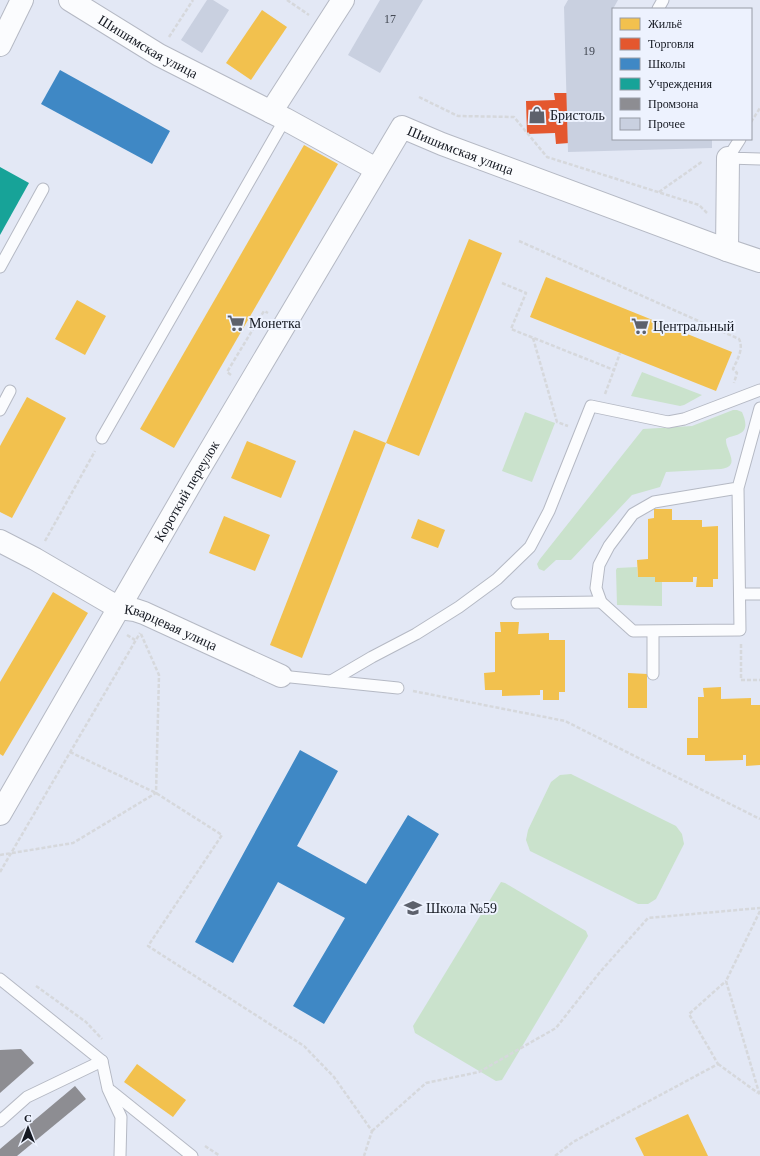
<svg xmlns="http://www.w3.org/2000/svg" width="760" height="1156" viewBox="0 0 760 1156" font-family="Georgia,serif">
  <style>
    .green { fill: #cae2cc }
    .homes { fill: #f2c14e }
    .shops { fill: #e4572e }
    .schools { fill: #3f88c5 }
    .public { fill: #17a398 }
    .industry { fill: #8d8d92 }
    .building { fill: #c9d0e0 }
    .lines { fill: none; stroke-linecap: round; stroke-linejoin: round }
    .service-casing { stroke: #b5b9c4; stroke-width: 13 }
    .minor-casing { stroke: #b5b9c4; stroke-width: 24 }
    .path { stroke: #d6d8dc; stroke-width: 2.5; stroke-dasharray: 4 2; stroke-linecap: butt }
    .service { stroke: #fbfcfe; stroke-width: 11 }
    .minor { stroke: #fbfcfe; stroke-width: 22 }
    .labels { text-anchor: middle; stroke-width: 4; stroke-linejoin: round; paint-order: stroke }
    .number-label { font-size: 12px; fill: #444954 }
    .street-label { font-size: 14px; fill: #151922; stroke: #edf2fe }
    .poi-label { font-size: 14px; fill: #151922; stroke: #edf2fe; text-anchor: start }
  </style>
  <rect width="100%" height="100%" fill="#e3e8f5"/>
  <g class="green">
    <polygon points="642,372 702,395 684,405 680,406 631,396"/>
    <path d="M 733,410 L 737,410 L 742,412 C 745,419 749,430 739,434 C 735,436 730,436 726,439 C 725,450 742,466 721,469 L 666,472 L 660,487 L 632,495 L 571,560 L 556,560 L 544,571 L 539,569 L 537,564 L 540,559 L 643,429 L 692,426 Z"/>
    <polygon points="525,412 555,423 532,482 502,471"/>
    <polygon points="637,567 638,577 655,577 655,582 662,582 662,606 617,605 616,570 617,568"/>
    <polygon points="571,774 676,826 682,834 684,844 656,899 648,904 638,904 530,851 526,840 528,830 551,782 560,775"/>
    <polygon points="501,882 505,883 586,931 588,936 502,1080 496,1081 415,1033 413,1026 499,885"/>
  </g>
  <g class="homes">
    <polygon points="262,10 287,27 251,80 226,63"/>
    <polygon points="304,145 338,164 174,448 140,429"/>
    <polygon points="469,239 502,253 419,456 386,443"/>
    <polygon points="546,277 732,352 716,391 530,317"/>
    <polygon points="77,300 106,316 85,355 55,339"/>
    <polygon points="27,397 66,418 12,518 0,512 0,446"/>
    <polygon points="354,430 386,443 302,658 270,645"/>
    <polygon points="247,441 296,461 281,498 231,478"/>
    <polygon points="654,509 672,509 672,520 702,520 702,527 718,526 718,579 713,579 713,587 696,587 697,577 693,577 693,582 655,582 655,577 638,577 637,560 648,559 648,519 654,518"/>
    <polygon points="224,516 270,535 255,571 209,553"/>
    <polygon points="418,519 445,530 438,548 411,538"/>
    <polygon points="53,592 88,613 3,756 0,754 0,682"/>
    <polygon points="500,622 519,622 518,634 549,633 549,640 565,640 565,692 559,692 559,700 543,700 543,690 540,690 540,695 502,696 502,690 485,690 484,673 495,672 495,632 501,632"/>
    <polygon points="628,673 647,674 647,708 628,708"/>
    <polygon points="721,687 721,699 751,698 751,705 760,705 760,765 746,766 746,755 743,755 743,760 705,761 705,755 687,755 687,738 698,738 698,697 704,697 703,688"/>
    <polygon points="137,1064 186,1100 173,1117 124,1082"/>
    <polygon points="688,1114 708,1156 644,1156 635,1138"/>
  </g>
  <polygon class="shops" points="554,93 567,93 569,143 556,144 555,133 527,134 526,101 555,100"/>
  <g class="schools">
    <polygon points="60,70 170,131 152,164 41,104"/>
    <polygon points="300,750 338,771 297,846 366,884 408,815 439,834 324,1024 293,1006 345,918 278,882 233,963 195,942"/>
  </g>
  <polygon class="public" points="0,167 29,183 0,235"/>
  <g class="industry">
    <polygon points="21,1049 34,1063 0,1093 0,1050"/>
    <polygon points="75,1086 86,1099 17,1156 0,1156 0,1149"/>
  </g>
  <g class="building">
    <polygon points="207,0 213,0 229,10 202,53 181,40"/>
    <polygon points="380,0 423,0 380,73 348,55"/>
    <polygon points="568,0 618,0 613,9 613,139 712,139 712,148 568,152 564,7"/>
  </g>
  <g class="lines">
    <g class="service-casing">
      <g id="service">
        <polyline points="658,9 663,0"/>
        <polyline points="740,139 728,158 760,159"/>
        <polyline points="0,267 43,189"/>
        <polyline points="0,410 10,391"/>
        <polyline points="102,438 285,119"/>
        <polyline points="738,488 740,630 633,631 601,602 596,588 599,565 609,546 633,514 654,502 738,488 760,408"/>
        <polyline points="741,594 760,594"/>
        <polyline points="517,603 601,602"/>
        <polyline points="653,674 653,632"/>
        <polyline points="281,676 398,688"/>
        <polyline points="331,681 372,657 416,634 459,607 497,579 530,547 549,511 591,406 668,422 684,419 760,390"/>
        <polyline points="0,979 102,1061 108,1089 121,1117 120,1156"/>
        <polyline points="111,1091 192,1156"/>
        <polyline points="0,1121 27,1097 102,1061"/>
      </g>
    </g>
    <g class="minor-casing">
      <g id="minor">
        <path id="s1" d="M 70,0 L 159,55 L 285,119 L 376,169"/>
        <polyline points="0,45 22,0"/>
        <polyline points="271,112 343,0"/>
        <polyline points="727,250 728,158"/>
        <path id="s2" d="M 0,541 L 35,559 L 119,608 L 135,610 L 144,613 L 281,676"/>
        <path id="s3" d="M 0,814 L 195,476 L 402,127 L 442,144 L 727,250 L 760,261"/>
      </g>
    </g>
    <g class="path">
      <polyline points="287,0 309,15"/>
      <polyline points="169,37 193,0"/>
      <polyline points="419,97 458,116 514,117 547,157 699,205 707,213"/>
      <polyline points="751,122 760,108"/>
      <polyline points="659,192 703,161"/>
      <path d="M 519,241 L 739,339 C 744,349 737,360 733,369 L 737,373 L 734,383"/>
      <polyline points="502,283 526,293 511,329 614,370 620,353"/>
      <polyline points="533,338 557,422 568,426"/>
      <polyline points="231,375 227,372 264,311 268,313"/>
      <polyline points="605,394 614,370"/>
      <polyline points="45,541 95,451"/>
      <polyline points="127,635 135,640"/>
      <polyline points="741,644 741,680 760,680"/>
      <polyline points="413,691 565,721 760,819"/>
      <polyline points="70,752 156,793 222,835 148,946 304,1046 334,1077 372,1131 364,1156"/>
      <polyline points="0,855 73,843 156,793 159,675 141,634"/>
      <polyline points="0,872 140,633"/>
      <polyline points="760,911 726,981 760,1096"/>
      <polyline points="36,986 86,1022 102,1039"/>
      <polyline points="718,1064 758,1093"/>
      <polyline points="372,1131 426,1083 479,1072 556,1028 600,972 648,918 760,908"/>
      <polyline points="205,1146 220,1156"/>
      <polyline points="555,1156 573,1142 718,1064 689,1014 726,981"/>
    </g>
    <use href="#service" class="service"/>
    <use href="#minor" class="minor"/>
  </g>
  <defs>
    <g id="shop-bare" transform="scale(1.38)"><path d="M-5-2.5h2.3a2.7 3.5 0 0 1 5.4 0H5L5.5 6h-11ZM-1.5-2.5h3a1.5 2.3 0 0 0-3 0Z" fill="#5d616c" stroke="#edf2fe" stroke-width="2.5" paint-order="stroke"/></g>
    <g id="supermarket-bare" transform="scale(1.38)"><path d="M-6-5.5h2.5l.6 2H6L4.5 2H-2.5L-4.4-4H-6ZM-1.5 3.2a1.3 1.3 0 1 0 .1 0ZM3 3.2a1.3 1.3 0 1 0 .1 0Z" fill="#5d616c" stroke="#edf2fe" stroke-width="2.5" paint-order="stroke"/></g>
    <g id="school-bare" transform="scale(1.38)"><path d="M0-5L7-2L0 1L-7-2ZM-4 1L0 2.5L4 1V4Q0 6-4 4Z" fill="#5d616c" stroke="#edf2fe" stroke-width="2.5" paint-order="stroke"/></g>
  </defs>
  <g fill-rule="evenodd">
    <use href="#shop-bare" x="537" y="115"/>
    <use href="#supermarket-bare" x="236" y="323"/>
    <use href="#supermarket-bare" x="640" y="326"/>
    <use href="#school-bare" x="413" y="908"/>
  </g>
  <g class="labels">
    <g class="number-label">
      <text x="390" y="23">17</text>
      <text x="589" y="55">19</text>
    </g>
    <g class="street-label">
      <text dy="5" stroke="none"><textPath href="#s1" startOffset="91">Шишимская улица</textPath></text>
      <text dy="5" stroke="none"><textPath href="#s3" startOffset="859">Шишимская улица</textPath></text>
      <text dy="5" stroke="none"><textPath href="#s3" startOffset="373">Короткий переулок</textPath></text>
      <text dy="5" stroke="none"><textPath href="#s2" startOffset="192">Кварцевая улица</textPath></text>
    </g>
    <g class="poi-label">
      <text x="550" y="120">Бристоль</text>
      <text x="249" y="328">Монетка</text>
      <text x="653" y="331">Центральный</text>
      <text x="426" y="913">Школа №59</text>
    </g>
  </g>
  <rect x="612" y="8" width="140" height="132" fill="#edf2fe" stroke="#979ba6"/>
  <rect x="620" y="18" width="20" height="12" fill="#f2c14e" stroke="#979ba6"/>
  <text x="648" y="28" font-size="12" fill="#151922">Жильё</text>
  <rect x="620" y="38" width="20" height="12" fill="#e4572e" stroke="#979ba6"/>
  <text x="648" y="48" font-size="12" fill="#151922">Торговля</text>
  <rect x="620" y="58" width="20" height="12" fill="#3f88c5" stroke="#979ba6"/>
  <text x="648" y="68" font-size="12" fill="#151922">Школы</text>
  <rect x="620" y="78" width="20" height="12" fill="#17a398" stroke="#979ba6"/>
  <text x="648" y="88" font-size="12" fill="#151922">Учреждения</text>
  <rect x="620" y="98" width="20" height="12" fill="#8d8d92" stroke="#979ba6"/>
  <text x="648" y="108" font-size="12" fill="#151922">Промзона</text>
  <rect x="620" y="118" width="20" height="12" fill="#c9d0e0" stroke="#979ba6"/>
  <text x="648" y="128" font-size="12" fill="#151922">Прочее</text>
  <g transform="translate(28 1128)" stroke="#edf2fe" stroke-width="3" paint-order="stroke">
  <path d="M0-3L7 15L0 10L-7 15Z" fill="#151922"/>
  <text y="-6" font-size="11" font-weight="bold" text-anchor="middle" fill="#151922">С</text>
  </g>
</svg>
